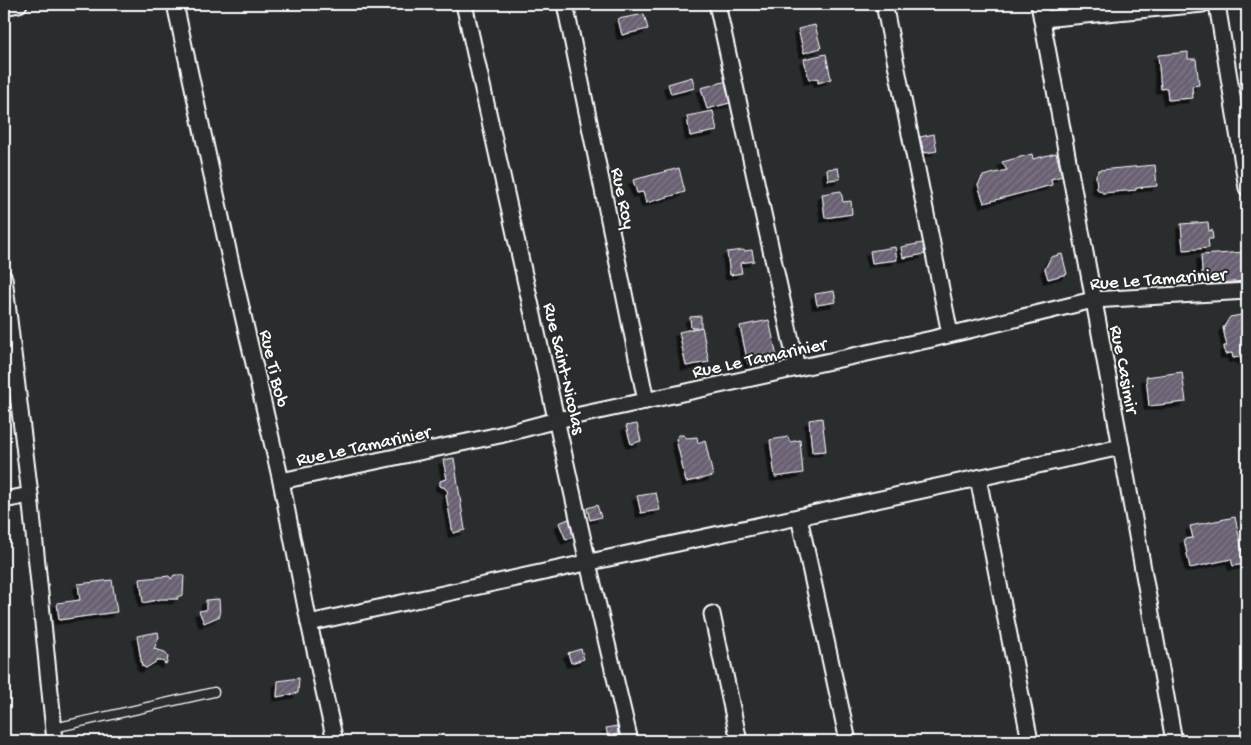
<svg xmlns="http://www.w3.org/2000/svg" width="1251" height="745" viewBox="0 0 1251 745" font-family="'Gochi Hand',sans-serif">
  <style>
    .building { fill: url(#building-hatch); stroke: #fff; filter: url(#shadow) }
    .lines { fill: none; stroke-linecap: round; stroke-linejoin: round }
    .lane-casing { stroke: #fff; stroke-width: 11 }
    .street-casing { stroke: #fff; stroke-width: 19 }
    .lane { stroke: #2a2d2e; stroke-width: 8 }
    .street { stroke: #2a2d2e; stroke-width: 15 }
    .labels { text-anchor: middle; stroke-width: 4; stroke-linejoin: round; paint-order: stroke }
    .street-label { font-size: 19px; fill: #fff; stroke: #2a2d2e }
  </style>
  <defs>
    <pattern id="building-hatch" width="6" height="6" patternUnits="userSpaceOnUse" patternTransform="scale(1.25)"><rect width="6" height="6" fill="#696172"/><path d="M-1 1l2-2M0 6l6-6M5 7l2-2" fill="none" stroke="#807987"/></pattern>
    <filter id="shadow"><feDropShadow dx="-4.5" dy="4.5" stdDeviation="0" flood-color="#0009"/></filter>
  </defs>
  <rect width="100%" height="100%" fill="#2a2d2e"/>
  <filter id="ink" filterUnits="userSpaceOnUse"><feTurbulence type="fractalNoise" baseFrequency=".02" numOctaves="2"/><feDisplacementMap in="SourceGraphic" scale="10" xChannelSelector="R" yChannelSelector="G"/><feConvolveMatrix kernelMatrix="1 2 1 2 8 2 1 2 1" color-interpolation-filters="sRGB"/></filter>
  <g filter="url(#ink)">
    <g class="building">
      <polygon points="644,14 648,29 622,35 618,19"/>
      <polygon points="815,25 821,48 804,53 798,29"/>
      <polygon points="1188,52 1188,59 1196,59 1199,85 1192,86 1193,98 1168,100 1167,88 1161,89 1158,55"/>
      <polygon points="826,54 831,79 818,83 818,78 809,80 804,59"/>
      <polygon points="692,77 695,88 671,94 668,84"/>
      <polygon points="731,80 737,101 707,109 701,88"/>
      <polygon points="713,111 717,131 690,136 687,116"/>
      <polygon points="934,134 937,151 924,153 920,137"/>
      <polygon points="1056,153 1062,176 1051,179 1052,185 984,203 978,185 983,176 1007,170 1002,162 1032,154 1033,159"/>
      <polygon points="1155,165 1157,186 1136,188 1136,190 1103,193 1097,189 1096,175 1099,170"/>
      <polygon points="679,168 685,192 646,203 643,192 637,193 633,180"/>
      <polygon points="838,168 840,179 828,180 827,169"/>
      <polygon points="841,191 843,202 851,201 852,214 825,218 822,194"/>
      <polygon points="1208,222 1209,231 1212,230 1213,239 1208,239 1209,248 1183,250 1181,224"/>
      <polygon points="923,243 925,254 903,258 901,247"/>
      <polygon points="895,247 897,260 872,263 870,251"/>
      <polygon points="743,250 744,251 752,250 754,261 740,263 742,273 730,275 727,252"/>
      <polygon points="1245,252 1247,281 1203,284 1201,255"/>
      <polygon points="1062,254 1067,274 1048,279 1045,269 1051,257"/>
      <polygon points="834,291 836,302 817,305 815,294"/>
      <polygon points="1241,315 1242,320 1247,319 1247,358 1241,360 1240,357 1233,358 1232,353 1225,354 1224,346 1227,346 1223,328 1230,317"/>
      <polygon points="701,316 701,328 691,328 690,317"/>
      <polygon points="769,320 777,357 748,364 740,326"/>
      <polygon points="702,327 709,362 686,366 679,332"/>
      <polygon points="1182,372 1186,402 1149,406 1146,377"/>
      <polygon points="822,418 826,451 812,452 809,420"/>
      <polygon points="637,424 641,441 631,444 626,426"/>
      <polygon points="679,435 683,435 687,438 697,437 698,443 705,440 713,476 686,482 676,439"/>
      <polygon points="788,437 790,442 800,440 803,473 775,477 770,440"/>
      <polygon points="454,458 465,530 453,533 446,495 448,492 445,488 440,486 440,481 447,479 443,460"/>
      <polygon points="656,493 660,510 641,513 637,496"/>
      <polygon points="597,505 601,517 590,520 587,508"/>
      <polygon points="1235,517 1245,564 1233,566 1231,559 1190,568 1184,539 1193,538 1190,526"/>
      <polygon points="571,518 578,535 566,540 559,523"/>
      <polygon points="174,575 184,575 183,595 177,597 178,599 161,599 143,603 140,579 169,576 171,579"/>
      <polygon points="112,580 117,612 59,620 57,603 80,600 78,584"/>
      <polygon points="219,599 220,616 204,623 199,611 206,610 206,600"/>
      <polygon points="158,632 159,637 154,649 165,652 168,657 167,663 165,664 162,661 157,661 146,668 142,666 137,636"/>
      <polygon points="581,649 584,659 571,663 568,653"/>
      <polygon points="299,678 298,693 277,697 278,681"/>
      <polygon points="617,726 619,741 609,741 606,728"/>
    </g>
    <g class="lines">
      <g class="lane-casing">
        <polyline id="lane" points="54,728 214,692"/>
      </g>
      <g class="street-casing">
        <g id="street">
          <polyline points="175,4 230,259 281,481 309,623 335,741"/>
          <polyline points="464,4 588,563 630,741"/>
          <polyline points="565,4 646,401"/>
          <polyline points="717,4 797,368"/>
          <polyline points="884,4 950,334"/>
          <polyline points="1039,4 1121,447 1174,741"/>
          <polyline points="1217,4 1247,188"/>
          <polyline points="4,7 19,4"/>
          <polyline points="1042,19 1203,4"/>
          <polyline points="4,278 30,495 55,741"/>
          <polyline points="978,478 1030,741"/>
          <polyline points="281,481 500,435 557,420 932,339 1093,300 1247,291"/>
          <polyline points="4,500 30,495"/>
          <polyline points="799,517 848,741"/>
          <polyline points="712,614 739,741"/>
          <polyline points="309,623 1121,447"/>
        </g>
      </g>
      <use href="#lane" class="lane"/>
      <use href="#street" class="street"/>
    </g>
  </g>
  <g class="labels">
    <g class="street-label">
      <text transform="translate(625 198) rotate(78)" y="7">Rue Roy</text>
      <text transform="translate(1158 277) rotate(-4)" y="7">Rue Le Tamarinier</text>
      <text transform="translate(759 356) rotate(-12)" y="7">Rue Le Tamarinier</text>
      <text transform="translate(276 368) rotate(77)" y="7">Rue Ti Bob</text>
      <text transform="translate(566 368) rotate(77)" y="7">Rue Saint-Nicolas</text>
      <text transform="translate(1126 369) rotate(79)" y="7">Rue Casimir</text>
      <text transform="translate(363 444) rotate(-12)" y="7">Rue Le Tamarinier</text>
    </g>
  </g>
  <rect width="1251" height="745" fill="none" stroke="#2a2d2e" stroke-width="20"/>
  <rect x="10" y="10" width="1231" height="725" fill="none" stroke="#fff" stroke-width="2" filter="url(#ink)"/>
</svg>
